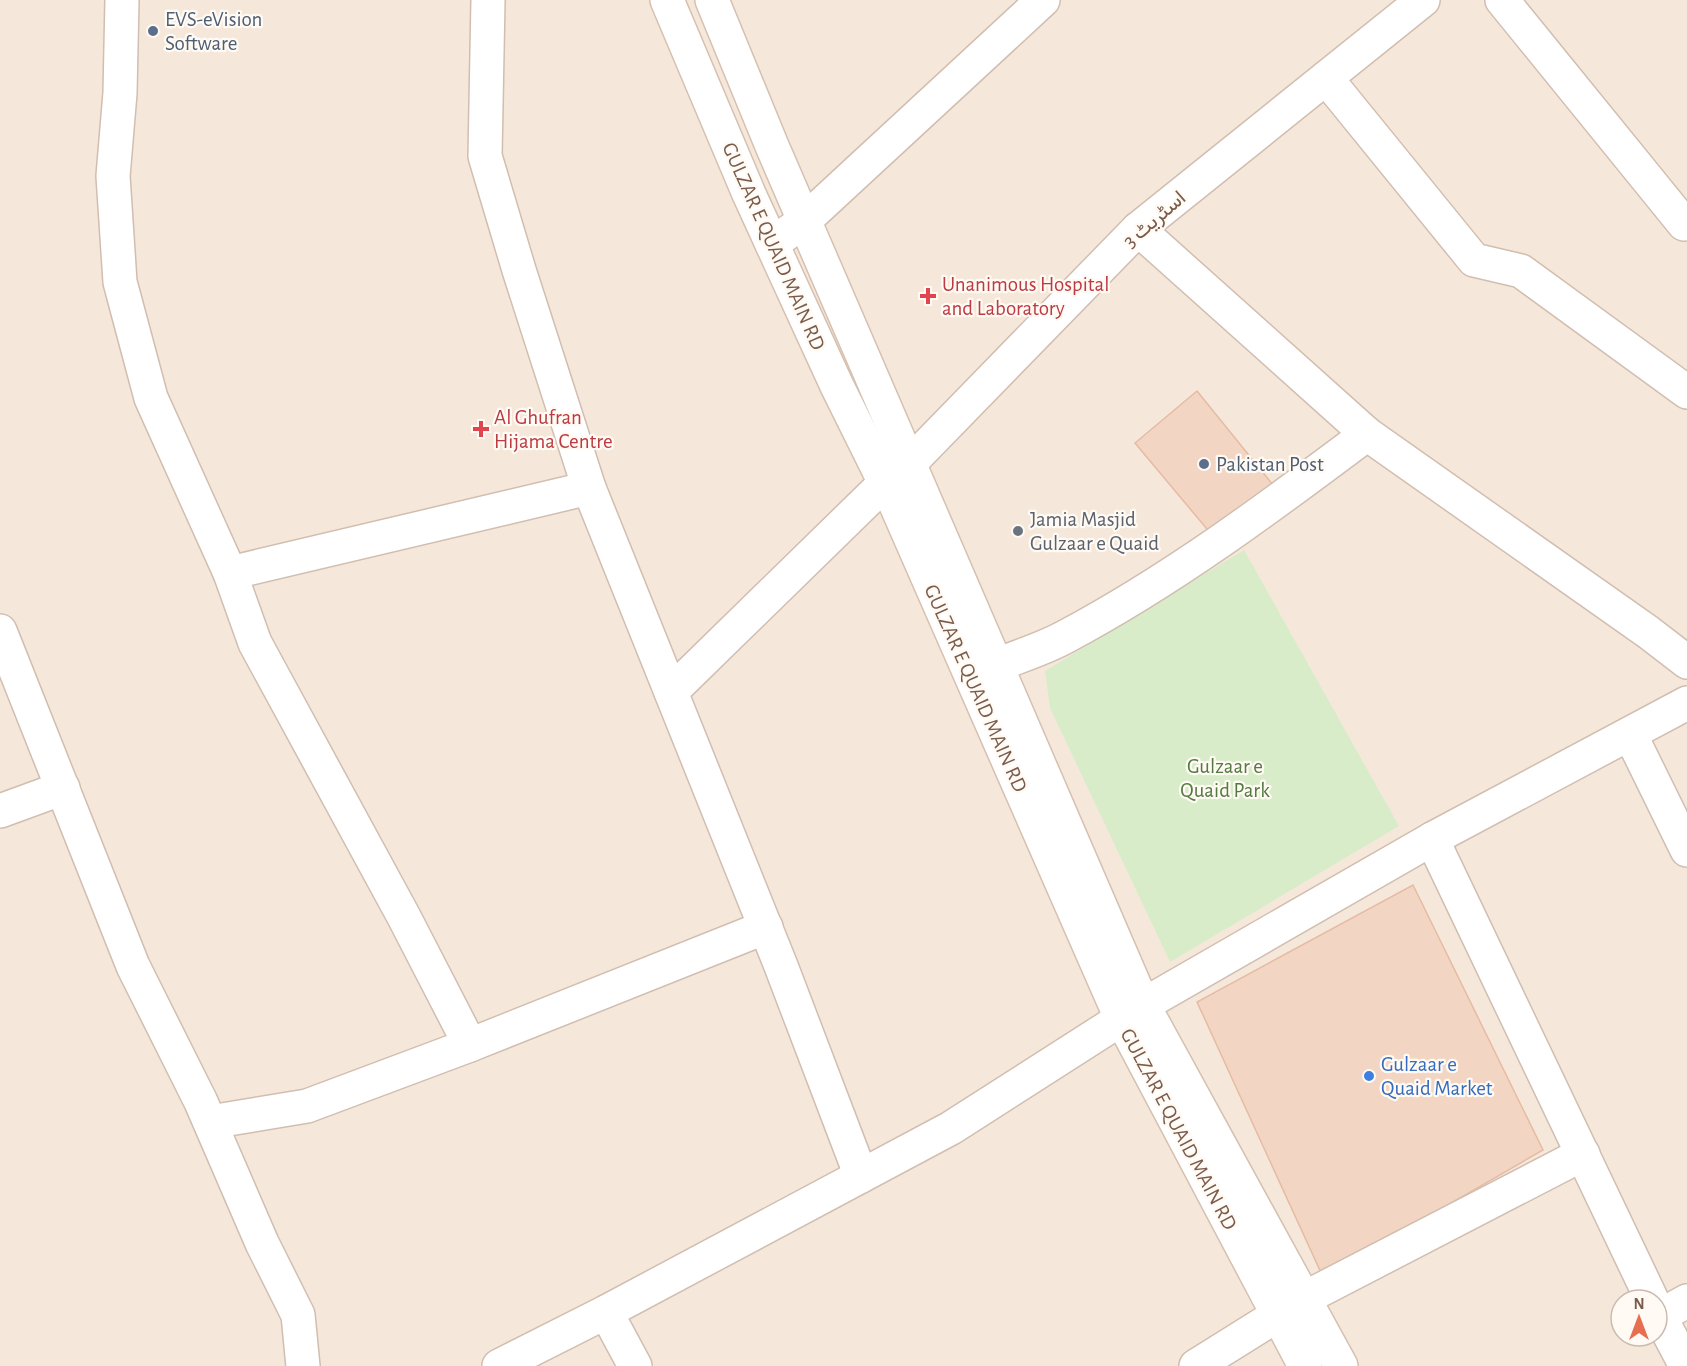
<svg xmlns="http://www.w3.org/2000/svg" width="1687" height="1366" viewBox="0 0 1687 1366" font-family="'Alegreya Sans',Vazirmatn,sans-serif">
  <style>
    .residential { fill: #f5e8da; fill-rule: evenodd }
    .green { fill: #d8ecc9 }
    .building { fill: #f3d5c3; stroke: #e6bba3; stroke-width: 1.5 }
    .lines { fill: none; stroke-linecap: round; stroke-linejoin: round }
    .street-casing { stroke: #d1beb0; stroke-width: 36 }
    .secondary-casing { stroke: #d6c0b0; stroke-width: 36 }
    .street { stroke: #fff; stroke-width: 33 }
    .secondary { stroke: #fff; stroke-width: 33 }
    .service-dot { fill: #5c6f8a; stroke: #fffaf3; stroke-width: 2 }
    .health-dot { fill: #e0444e; stroke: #fffaf3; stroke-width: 2 }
    .worship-dot { fill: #6b7280; stroke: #fffaf3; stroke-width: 2 }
    .shop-dot { fill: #3f7fe0; stroke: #fffaf3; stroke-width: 2 }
    .labels { text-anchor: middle; stroke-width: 4.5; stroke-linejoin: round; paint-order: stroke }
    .service-label { font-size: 21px; fill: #4e5e75; stroke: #fffaf3; text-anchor: start }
    .street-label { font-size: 21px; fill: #7a5c4d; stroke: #fffaf3 }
    .health-label { font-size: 21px; fill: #be3a42; stroke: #fffaf3; text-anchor: start }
    .worship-label { font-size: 21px; fill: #5b616d; stroke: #fffaf3; text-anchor: start }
    .park-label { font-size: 21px; fill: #537a41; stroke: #fffaf3 }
    .shop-label { font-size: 21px; fill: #366cbe; stroke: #fffaf3; text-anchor: start }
  </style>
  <rect width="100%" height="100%" fill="#fdf6ec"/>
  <path class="residential" d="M 0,0 L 1687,0 L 1687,1366 L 0,1366 ZM 1621,1300 L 1657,1300 L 1657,1336 L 1621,1336 Z"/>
  <polygon class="green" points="1244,550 1399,826 1170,962 1050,708 1045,671"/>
  <g class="building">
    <polygon points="1197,391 1273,485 1212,535 1135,443"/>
    <polygon points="1413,885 1543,1150 1323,1277 1197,1002"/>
  </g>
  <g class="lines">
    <g class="street-casing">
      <g id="street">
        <polyline points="122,0 120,93 113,176 120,282 151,398 230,573 255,643 404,917 470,1045"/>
        <polyline points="488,0 485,156 519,270 589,488 781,966 861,1176"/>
        <polyline points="1502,0 1684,224"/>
        <polyline points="1326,78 1474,260 1521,271 1687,392"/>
        <polyline points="1138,229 1367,434 1648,632 1687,662"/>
        <polyline points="772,244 804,221 1043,0"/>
        <polyline points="230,573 589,488"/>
        <polyline points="0,631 133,966 201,1102 262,1243 298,1315 303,1366"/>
        <path d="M 997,665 C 1019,656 1043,649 1065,637 C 1172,580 1270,507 1367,434"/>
        <polyline points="671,692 884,484 909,464 1138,229 1423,0"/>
        <polyline points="1630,734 1687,850"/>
        <polyline points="0,811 63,788"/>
        <polyline points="1432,839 1652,1300"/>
        <polyline points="210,1122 307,1106 470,1045 766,927"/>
        <polyline points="1657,1311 1686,1366"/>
        <polyline points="606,1312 635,1366"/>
        <polyline points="1660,1316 1687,1301"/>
        <polyline points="499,1366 606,1312 951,1128 1143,1005 1432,839 1687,703"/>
        <polyline points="1196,1366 1303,1299 1583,1154"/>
      </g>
    </g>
    <g class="secondary-casing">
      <g id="secondary">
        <polyline points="667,0 749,194 837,386 896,505 1121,1018 1305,1366"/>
        <polyline points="712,0 772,146 1143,1005 1341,1366"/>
      </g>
    </g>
    <use href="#street" class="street"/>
    <use href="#secondary" class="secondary"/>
  </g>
  <g class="service-dot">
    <circle cx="153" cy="31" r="6"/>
    <circle cx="1204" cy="464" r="6"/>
  </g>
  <g class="health-dot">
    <path d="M925 287h6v6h6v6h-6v6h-6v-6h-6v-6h6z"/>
    <path d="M478 420h6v6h6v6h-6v6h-6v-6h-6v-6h6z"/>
  </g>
  <circle class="worship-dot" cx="1018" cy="531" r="6"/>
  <circle class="shop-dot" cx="1369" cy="1076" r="6"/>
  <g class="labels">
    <g class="service-label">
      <text x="165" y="26">EVS-eVision<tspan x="165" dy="24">Software</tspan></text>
      <text x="1216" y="471">Pakistan Post</text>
    </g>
    <g class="street-label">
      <text transform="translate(1154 219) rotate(-41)" y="7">اسٹریٹ 3</text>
      <text transform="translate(774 246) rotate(66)" y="7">GULZAR E QUAID MAIN RD</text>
      <text transform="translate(976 688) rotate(66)" y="7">GULZAR E QUAID MAIN RD</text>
      <text transform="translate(1179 1129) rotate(62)" y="7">GULZAR E QUAID MAIN RD</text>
    </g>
    <g class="health-label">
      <text x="942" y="291">Unanimous Hospital<tspan x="942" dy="24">and Laboratory</tspan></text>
      <text x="494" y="424">Al Ghufran<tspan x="494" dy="24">Hijama Centre</tspan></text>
    </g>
    <g class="worship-label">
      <text x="1030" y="526">Jamia Masjid<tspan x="1030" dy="24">Gulzaar e Quaid</tspan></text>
    </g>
    <g class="park-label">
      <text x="1225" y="773">Gulzaar e<tspan x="1225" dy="24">Quaid Park</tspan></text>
    </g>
    <g class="shop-label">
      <text x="1381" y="1071">Gulzaar e<tspan x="1381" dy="24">Quaid Market</tspan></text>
    </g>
  </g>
  <g transform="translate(1639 1318)"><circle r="28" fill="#fffaf3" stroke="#cabbb1" stroke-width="1.5"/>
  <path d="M0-4.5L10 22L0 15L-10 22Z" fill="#e76f51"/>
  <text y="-9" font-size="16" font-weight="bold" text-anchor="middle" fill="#7a5c4d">N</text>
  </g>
</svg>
